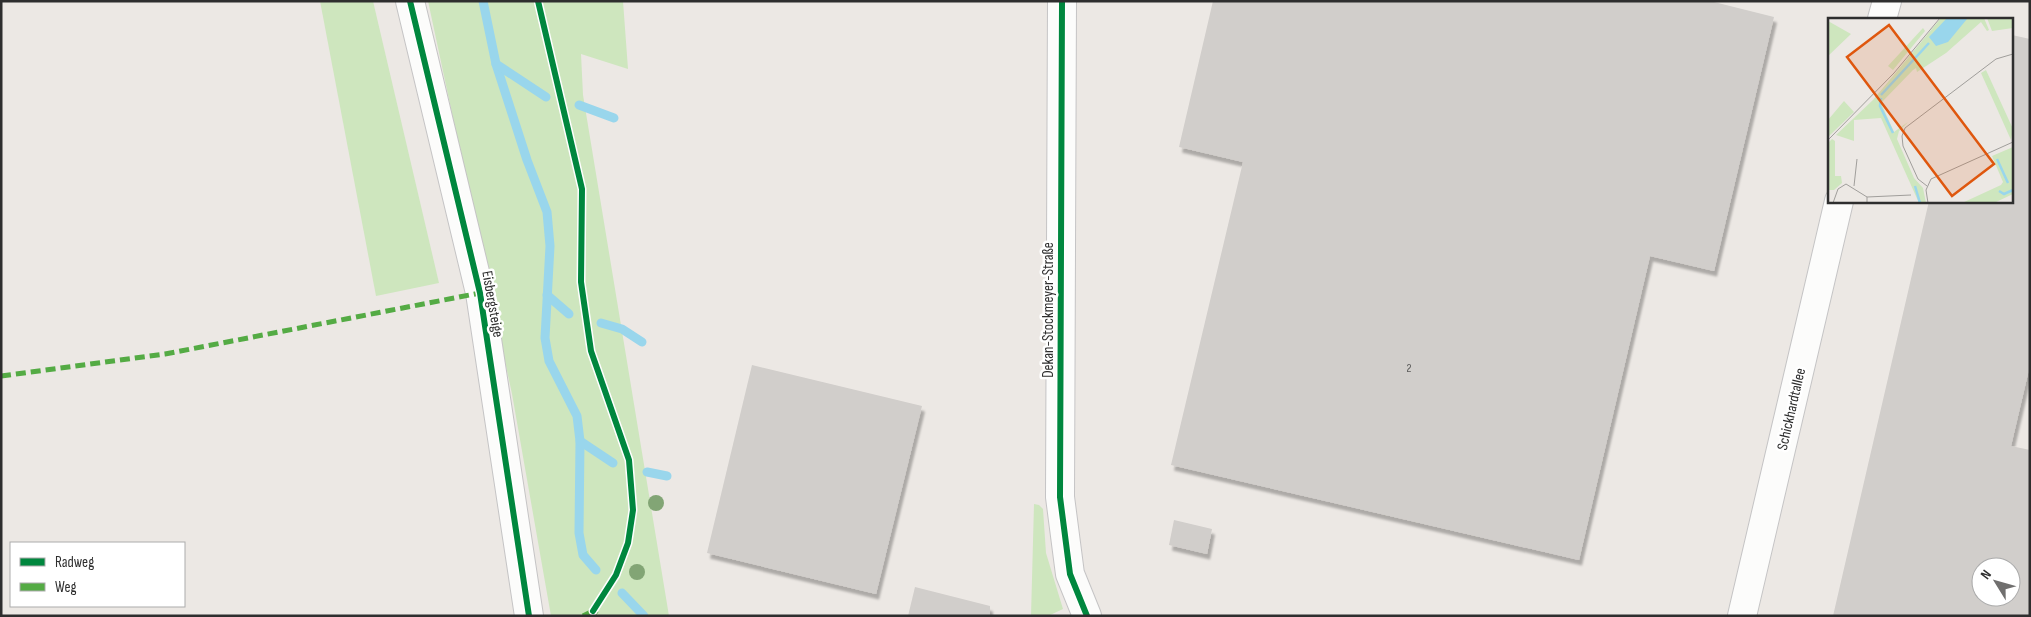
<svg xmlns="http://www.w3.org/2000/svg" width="2031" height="617" viewBox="0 0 2031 617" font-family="'Sofia Sans Condensed',sans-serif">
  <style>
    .green { fill: #cee6be }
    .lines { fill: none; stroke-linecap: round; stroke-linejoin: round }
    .stream { stroke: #99d6ec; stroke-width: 9 }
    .building { fill: #d1cecb; fill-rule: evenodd; filter: url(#shadow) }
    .minor-casing { stroke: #c5c4c5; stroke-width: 30 }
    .minor { stroke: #fcfcfb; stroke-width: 28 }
    .quiet { stroke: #54ab44; stroke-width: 5; stroke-dasharray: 10 5; stroke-linecap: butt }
    .cycleway-casing { stroke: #fff; stroke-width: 9 }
    .cycleway { stroke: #00873e; stroke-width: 6 }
    .tree { fill: #82a575 }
    .labels { text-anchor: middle; stroke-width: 5; stroke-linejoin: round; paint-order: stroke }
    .number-label { font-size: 12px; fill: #585857 }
    .street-label { font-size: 15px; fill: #2e2e2e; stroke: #fff }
    .inset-river { fill: none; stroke: #99d6ec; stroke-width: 2.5 }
    .inset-road { fill: none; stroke: #a09e9b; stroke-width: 1 }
    .view { fill: #df570e; fill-opacity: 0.15; stroke: #df570e; stroke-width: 2.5 }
    .inset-edge { fill: none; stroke: #2e2e2e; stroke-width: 2.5 }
  </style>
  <defs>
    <filter id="shadow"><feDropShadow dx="3" dy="5.5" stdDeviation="1" flood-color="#0004"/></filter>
  </defs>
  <rect width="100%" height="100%" fill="#ece8e4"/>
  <g class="green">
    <polygon points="320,1 373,1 439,283 376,296"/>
    <polygon points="428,1 623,1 628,69 581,54 583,95 669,616 551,616 512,394"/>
    <polygon points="1034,504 1039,505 1043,509 1046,553 1063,609 1048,616 1031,616"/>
  </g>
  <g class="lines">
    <g class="stream">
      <polyline points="483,1 496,64 527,160 547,212 550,246 545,338 549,361 577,416 580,441 579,533 583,555 596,570"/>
      <polyline points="496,64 546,97"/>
      <polyline points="579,105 614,118"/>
      <polyline points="547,295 569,314"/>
      <polyline points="601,323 622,329 642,342"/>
      <polyline points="580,441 613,463"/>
      <polyline points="647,472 667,476"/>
      <polyline points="622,593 644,616"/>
    </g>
  </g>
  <g class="building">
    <polygon points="1213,1 1710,1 1774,17 1714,271 1650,256 1579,560 1171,465 1243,162 1179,147"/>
    <path d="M 2012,35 L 2030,39 L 2030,365 L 2011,446 L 2030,450 L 2030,616 L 1833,616 L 1929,201 L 2012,201 ZM 1981,567 L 2011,567 L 2011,597 L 1981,597 Z"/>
    <polygon points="752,365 922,406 876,594 707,553"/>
    <polygon points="1174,520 1212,529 1207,554 1169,545"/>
    <polygon points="915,587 990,606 990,616 908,616"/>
  </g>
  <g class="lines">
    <g class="minor-casing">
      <g id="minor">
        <polyline points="410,1 480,293 529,616"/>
        <polyline points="1062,1 1060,497 1070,574 1087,616"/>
        <polyline points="1882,19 1887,1"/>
        <polyline points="1742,616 1839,201"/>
      </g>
    </g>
    <use href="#minor" class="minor"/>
    <g class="quiet">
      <polyline points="1,376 165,354 480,293"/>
      <polyline points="583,616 593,611 597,614"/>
    </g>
    <g class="cycleway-casing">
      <g id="cycleway">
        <polyline points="410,1 480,293 529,616"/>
        <polyline points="538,1 582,189 581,282 591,351 629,460 633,510 628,543 616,575 593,611"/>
        <polyline points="1062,1 1060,497 1070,574 1087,616"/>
      </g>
    </g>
    <use href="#cycleway" class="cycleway"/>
  </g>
  <g class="tree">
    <circle cx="656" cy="503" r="8"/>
    <circle cx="637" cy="572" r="8"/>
  </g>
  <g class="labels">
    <g class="number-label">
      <text x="1409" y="372">2</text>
    </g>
    <g class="street-label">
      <text transform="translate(493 304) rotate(80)" y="5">Eisbergsteige</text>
      <text transform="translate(1048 310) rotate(-90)" y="5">Dekan-Stockmeyer-Straße</text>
      <text transform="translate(1791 409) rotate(-77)" y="5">Schickhardtallee</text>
    </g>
  </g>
  <g transform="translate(1828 18)">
    <rect width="185" height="185" fill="#ece8e4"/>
    <path d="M 113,0 L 156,0 L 161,12 L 159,13 L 153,4 L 118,35 L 89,54 L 88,50 L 85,52 L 53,85 L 66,114 L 80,104 L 71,113 L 69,121 L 86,160 L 95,170 L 98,185 L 91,185 L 53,100 L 26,102 L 26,123 L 8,117 L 45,82 ZM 159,0 L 185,0 L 185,10 L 164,13 ZM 0,3 L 23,16 L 0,38 L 0,2 ZM 95,10 L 97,13 L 65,52 L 60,48 ZM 158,52 L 185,111 L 183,122 L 153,55 ZM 16,83 L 26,94 L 0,119 L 0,102 ZM 4,121 L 7,123 L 7,158 L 13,158 L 14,165 L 6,172 L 0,172 L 0,125 ZM 185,129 L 185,176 L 166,185 L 134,185 L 173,167 L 175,164 L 164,138 Z" fill="#cee6be"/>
    <path d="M 119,0 L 139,1 L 120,24 L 108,28 L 101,19 Z" fill="#99d6ec"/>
    <path class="inset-river" d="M 53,77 L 101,25M 53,80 L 52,88 L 65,115M 169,141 L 180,165M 87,168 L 92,185M 171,173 L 176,176 L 185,172"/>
    <path class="inset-road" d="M 0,122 L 66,55 L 112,0M 26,168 L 29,141M 99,168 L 90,161 L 75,128 L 74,118 L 77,110 L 168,41 L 185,36M 39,179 L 83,177M 5,185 L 10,171 L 18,166 L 39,179 L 39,185M 100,185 L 98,172 L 103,161 L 185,124"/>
    <path class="view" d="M 61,7 L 166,146 L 124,178 L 19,39 Z"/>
    <rect width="185" height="185" class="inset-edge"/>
  </g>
  <rect width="2031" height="617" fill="none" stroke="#2e2e2e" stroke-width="5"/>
  <rect x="10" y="542" width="175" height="65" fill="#ffffff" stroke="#ababab"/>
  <rect x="20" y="558" width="25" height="8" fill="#00873e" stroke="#ababab"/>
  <text x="55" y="567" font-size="15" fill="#2e2e2e">Radweg</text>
  <rect x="20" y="583" width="25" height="8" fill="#54ab44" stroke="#ababab"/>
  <text x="55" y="592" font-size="15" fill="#2e2e2e">Weg</text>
  <g transform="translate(1996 582) rotate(307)"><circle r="24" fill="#ffffff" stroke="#ababab"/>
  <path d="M0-4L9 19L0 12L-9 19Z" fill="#706f6e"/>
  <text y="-8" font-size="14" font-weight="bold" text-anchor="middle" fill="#2e2e2e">N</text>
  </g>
</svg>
